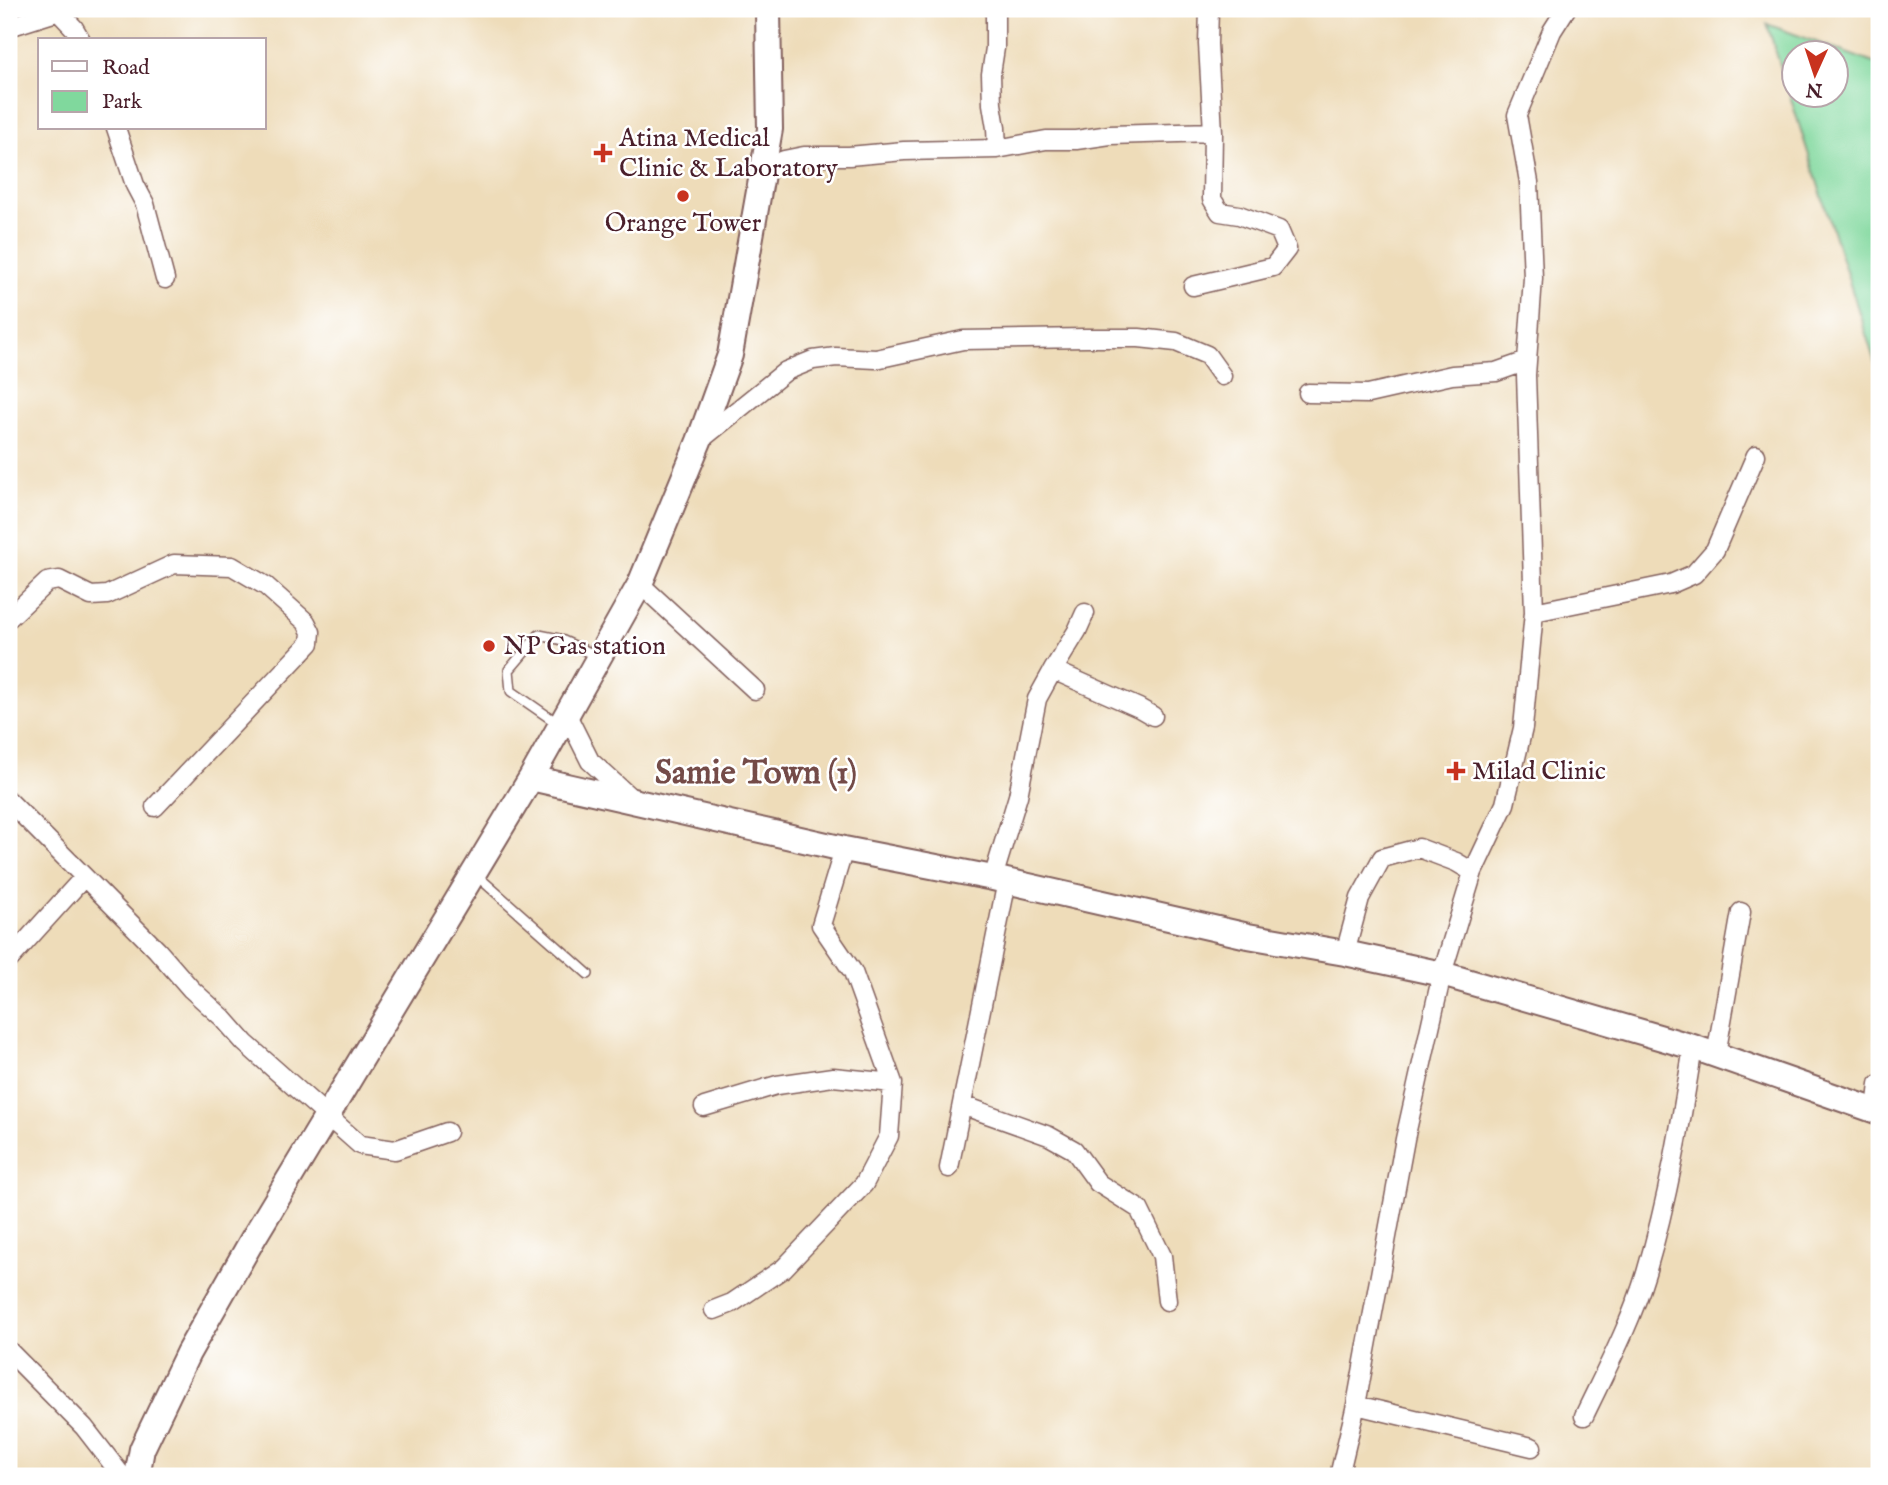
<svg xmlns="http://www.w3.org/2000/svg" width="1888" height="1485" viewBox="0 0 1888 1485" font-family="'IM FELL English',serif">
  <style>
    .green { fill: #80d89d; stroke: #657c64; stroke-width: 2; fill-rule: evenodd }
    .lines { fill: none; stroke-linecap: round; stroke-linejoin: round }
    .lane-casing { stroke: #83615d; stroke-width: 12 }
    .street-casing { stroke: #83615d; stroke-width: 21 }
    .secondary-casing { stroke: #83615d; stroke-width: 28 }
    .lane { stroke: #fff; stroke-width: 9 }
    .street { stroke: #fff; stroke-width: 18 }
    .secondary { stroke: #fff; stroke-width: 24 }
    .poi-dot { fill: #c8321e; stroke: #fff; stroke-width: 2.5 }
    .labels { text-anchor: middle; dominant-baseline: central; stroke-width: 5; stroke-linejoin: round; paint-order: stroke }
    .poi-label { font-size: 26px; fill: #4a1f2b; stroke: #fff; text-anchor: start }
    .district-label { font-size: 33px; font-weight: bold; fill: #744b48; stroke: #fff }
  </style>
  <rect width="100%" height="100%" fill="#fff"/>
  <filter id="ink" filterUnits="userSpaceOnUse"><feTurbulence type="fractalNoise" baseFrequency=".0143" numOctaves="2"/><feDisplacementMap in="SourceGraphic" scale="14" xChannelSelector="R" yChannelSelector="G"/><feConvolveMatrix kernelMatrix="1 2 1 2 8 2 1 2 1" color-interpolation-filters="sRGB"/></filter>
  <filter id="wash" filterUnits="userSpaceOnUse"><feTurbulence type="fractalNoise" baseFrequency=".00686" numOctaves="4" result="noise"/><feDisplacementMap in="SourceGraphic" scale="28" xChannelSelector="R" yChannelSelector="G"/><feGaussianBlur stdDeviation="1.57" result="paint"/><feColorMatrix in="noise" values="0 0 0 0 0 0 0 0 0 0 0 0 0 0 0 0 0 1.4 0 .05"/><feComposite in="paint" operator="in"/></filter>
  <g filter="url(#wash)">
    <rect width="100%" height="100%" fill="#eedcb9"/>
    <!-- green -->
    <path class="green" d="M1767 24 1879 65V375ZM1794 52H1836V94H1794Z
      M1879 484V704L1874 703Z"/>
  </g>
  <g filter="url(#ink)">
    <g class="lines">
      <!-- lane casing -->
      <g class="lane-casing">
        <path id="lane" d="M560 725 511 691 509 670 539 635 559 639 597 656
          M475 874 588 974"/>
      </g>
      <!-- street casing -->
      <g class="street-casing">
        <path id="street" d="M56 9 74 28 81 40
          M9 27 66 9
          M116 128 135 185 145 204 165 279
          M997 149 1046 140H1076L1110 135 1213 132
          M762 173 784 160 804 156H849L904 151 997 149 996 128 992 104 991 74 995 48V9
          M1193 286 1273 267 1287 249 1279 230 1239 215 1220 212 1212 199 1213 132 1208 44 1209 9
          M1308 393 1368 394 1452 375 1496 372 1527 361
          M699 441 786 371 813 360 836 357 876 359 963 340 1086 338H1139L1176 342 1207 355 1222 376
          M640 584 755 690
          M1534 612 1671 584 1694 574 1715 550 1756 455
          M9 618 47 582 59 580 91 596 107 595 174 564 232 566 266 586 306 622 311 632 310 643 155 807
          M1053 670 1077 631 1085 613
          M567 715 590 761 632 799
          M9 801 157 950 191 989 223 1018 245 1043 360 1145 395 1150 447 1132
          M993 878 1018 796 1037 699 1053 670 1139 708 1153 716
          M1345 953 1360 898 1382 858 1419 848 1456 862 1473 872
          M9 960 84 877
          M1716 1055 1741 912
          M962 1105 1049 1136 1074 1150 1098 1183 1139 1209 1162 1256 1167 1301
          M704 1107 777 1085 833 1077 893 1083
          M1876 1110 1879 1084
          M949 1168 1007 881
          M714 1310 732 1303 784 1268 864 1184 889 1136 893 1083 853 972 821 925 844 849
          M9 1351 84 1427 122 1476
          M1356 1405 1532 1447
          M1584 1416C1606 1370 1631 1323 1646 1273 1668 1199 1681 1123 1693 1047
          M1339 1476 1356 1405 1405 1139 1442 974 1473 872 1505 804 1523 728 1534 612 1526 375 1533 278 1529 182 1517 115 1552 31 1566 9"/>
      </g>
      <!-- secondary casing -->
      <g class="secondary-casing">
        <path id="secondary" d="M531 778 844 849 993 878 1248 936 1345 953 1442 974 1693 1047 1879 1112
          M137 1476 142 1449 188 1353 254 1237 531 778 640 584 699 441 730 355 770 129 768 9"/>
      </g>
      <!-- lane -->
      <use href="#lane" class="lane"/>
      <!-- street -->
      <use href="#street" class="street"/>
      <!-- secondary -->
      <use href="#secondary" class="secondary"/>
    </g>
  </g>
  <!-- markers -->
  <g class="poi-dot">
    <path d="M599.5 142.5h7v7h7v7h-7v7h-7v-7h-7v-7h7z"/>
    <circle cx="683" cy="196" r="7"/>
    <circle cx="489" cy="646" r="7"/>
    <path d="M1452.5 760.5h7v7h7v7h-7v7h-7v-7h-7v-7h7z"/>
  </g>
  <g class="labels">
    <!-- poi labels -->
    <g class="poi-label">
      <text x="619" y="138">Atina Medical<tspan x="619" dy="30">Clinic &amp; Laboratory</tspan></text>
      <text x="683" y="223" text-anchor="middle">Orange Tower</text>
      <text x="503" y="646">NP Gas station</text>
      <text x="1472" y="771">Milad Clinic</text>
    </g>
    <!-- district labels -->
    <g class="district-label">
      <text x="756" y="774">Samie Town (1)</text>
    </g>
  </g>
  <!-- margin -->
  <rect width="1888" height="1485" fill="none" stroke="#fff" stroke-width="35"/>
  <!-- legend -->
  <rect x="38" y="38" width="228" height="91" fill="#ffffff" stroke="#b7a5aa" stroke-width="2"/>
  <rect x="52" y="61" width="35" height="10" fill="#ffffff" stroke="#b7a5aa" stroke-width="2"/>
  <text x="102" y="74" font-size="21" fill="#4a1f2b">Road</text>
  <rect x="52" y="91" width="35" height="21" fill="#80d89d" stroke="#b7a5aa" stroke-width="2"/>
  <text x="102" y="108" font-size="21" fill="#4a1f2b">Park</text>
  <!-- north arrow -->
  <g transform="translate(1815 74) rotate(183)"><circle r="33" fill="#ffffff" stroke="#b7a5aa" stroke-width="2"/>
  <path d="M0-5L12 26L0 18L-12 26Z" fill="#c8321e"/>
  <text y="-10" font-size="19" font-weight="bold" text-anchor="middle" fill="#4a1f2b">N</text>
  </g>
</svg>
